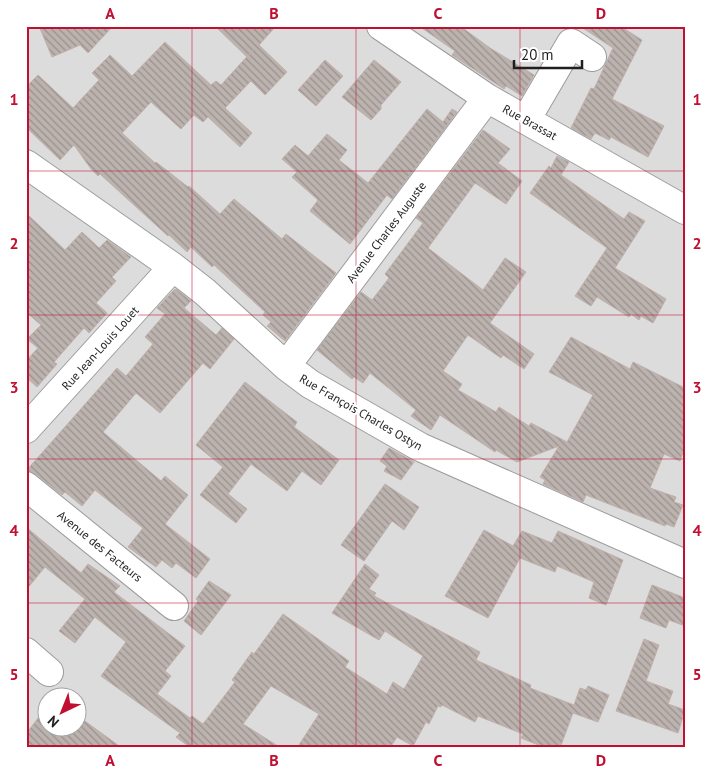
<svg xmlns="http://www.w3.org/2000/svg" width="711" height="774" viewBox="0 0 711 774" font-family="'PT Sans',sans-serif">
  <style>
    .residential { fill: #dddcdd; fill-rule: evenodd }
    .building { fill: url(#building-back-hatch); stroke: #c0afaa }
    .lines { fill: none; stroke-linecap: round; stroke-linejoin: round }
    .minor-casing { stroke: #9c9c9c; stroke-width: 30 }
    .minor { stroke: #fff; stroke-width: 28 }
    .grid { fill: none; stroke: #c00f31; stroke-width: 1; stroke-opacity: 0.55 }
    .labels { text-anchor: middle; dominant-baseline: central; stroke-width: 4.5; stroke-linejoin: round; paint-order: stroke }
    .street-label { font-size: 12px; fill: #1f1f1f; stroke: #fff }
    .neatline { fill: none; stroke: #c00f31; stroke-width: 2 }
    .grid-label { font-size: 16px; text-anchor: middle; font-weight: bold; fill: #c00f31 }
  </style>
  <defs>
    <pattern id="building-back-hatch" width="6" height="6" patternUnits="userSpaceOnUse" patternTransform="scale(1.25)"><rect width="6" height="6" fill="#bcb3af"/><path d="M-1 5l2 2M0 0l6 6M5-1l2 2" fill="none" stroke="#98918e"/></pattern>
  </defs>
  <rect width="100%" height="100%" fill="#efebe6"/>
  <!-- residential -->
  <path class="residential" d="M26 26H685V748H26ZM48 696H78V726H48Z"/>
  <!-- building -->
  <path class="building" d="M39 26H113L88 53 80 45 52 57Z
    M215 26H276L259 45 287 72 265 95 251 81 225 108 252 133 240 147 208 117 203 122 194 115 181 129 151 102 122 133 155 163 156 162 188 187 189 186 220 214 234 199 282 239 286 234 336 273 285 341 267 326 271 322 263 315 265 312 214 265 212 267 191 247 187 252 169 235 168 236 100 174 98 176 91 169 74 145 60 160 26 127V87L38 75 73 108 99 80 92 73 110 55 132 76 165 42 211 85 216 81 221 85 253 50 247 57Z
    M419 26H460L490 48 534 75 522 96 506 86 504 89 452 55 455 51Z
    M580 26H620L642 40 612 99 664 126 648 157 611 137 609 140 595 133 591 139 571 128 591 88 594 89 613 48Z
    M325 60 343 76 316 106 298 90Z
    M374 60 401 82 381 105V109L371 120 342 97Z
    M427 109 443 122 452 109 457 112 392 199 387 195 350 244 310 211 318 200 292 177 297 172 282 159 295 145 308 156 327 134 347 150 339 160 368 183Z
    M483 130 510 149 498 163 522 181 506 204 475 183 428 248 483 290 505 258 526 272 490 323 534 354 524 369 503 355 501 358 468 335 443 371 462 384 458 390 496 412 499 407 529 426 531 423 567 442 593 395 549 372 571 337 630 369 633 362 685 388V447L680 461 664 454 650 488 676 497 674 502 683 505 674 527 666 524 665 526 586 495 583 502 543 484 545 480 540 477 559 446 517 462 496 450 495 452 440 415 431 430 411 416 416 410 370 373 363 383 354 377 352 379 317 350 361 292 372 300 389 278 385 274 423 223 416 218Z
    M557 156 569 162 561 175 624 219 629 212 645 221 615 268 666 299 653 323 641 316 639 320 631 314 629 317 597 297 591 306 575 296 607 248 530 193 549 166 551 168Z
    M26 213 65 250 82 232 99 248 107 240 131 257 112 277 116 281 96 303 107 313 89 333 84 328 54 362 57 364 37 387 26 377V361L38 348 27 339 41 325 26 312Z
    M176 289 191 301 184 308 216 335 222 328 234 339 210 369 203 363 160 413 136 393 103 432 161 481 165 476 188 495 165 524 210 559 196 578 176 563 172 568 162 560 156 567 128 547 143 528 95 490 82 506 65 492 62 495 36 474 26 471 117 368 126 376 153 344 145 337 165 314 157 308 174 290Z
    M245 382 297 422 294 427 339 460 321 485 302 471 287 491 251 464 228 494 247 509 236 523 200 495 223 467 196 445Z
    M389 448 414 462 401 480 384 471 387 466 380 461Z
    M385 484 419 507 404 530 392 521 364 561 341 545Z
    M26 527 81 573 88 564 120 586 114 592 185 646 165 671 171 676 157 694 190 718 192 716 203 724 235 682 232 680 252 652 254 654 283 614 349 661 345 667 387 694 393 682 404 689 423 656 385 631 379 640 332 613 365 564 379 575 369 589 376 593 374 596 480 652 476 660 531 685 530 688 574 705 580 688 586 690 588 686 609 695 598 722 573 713 560 748H546L521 738 523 734 478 716 475 722 442 705 441 707 438 706 429 724 426 722 413 746 397 737 390 748H297L319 714 271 686 243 724 281 748H191L176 737 180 733 101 676 126 642 95 617 75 643 59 631 85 599 45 567 26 590Z
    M484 530 513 546 522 531 552 543 558 531 623 560 606 605 589 598 594 582 557 566 555 572 520 558 488 618 445 596Z
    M209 581 231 595 201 635 184 621 198 601 196 599Z
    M652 585 685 598V626L669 620 666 628 640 618Z
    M644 639 659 645 646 681 673 691 668 704 685 710 678 733 616 711Z
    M48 705V726H78V716L122 748H35L26 742V734Z"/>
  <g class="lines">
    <!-- minor casing -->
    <g class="minor-casing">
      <path id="minor" d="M381 26 487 98 685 210
        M526 120 571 43 592 57
        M26 164 173 267 205 292 286 366 310 384 420 447 685 564
        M286 366 487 98
        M26 429 173 267
        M26 486 174 606
        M26 652 49 672"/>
    </g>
    <!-- minor -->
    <use href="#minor" class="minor"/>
  </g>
  <!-- grid -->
  <path class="grid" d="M192 26V748M356 26V748M520 26V748M26 171H685M26 315H685M26 459H685M26 603H685"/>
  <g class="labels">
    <!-- street labels -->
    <g class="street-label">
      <text transform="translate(530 122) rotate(29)">Rue Brassat</text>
      <text transform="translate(386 232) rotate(-53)">Avenue Charles Auguste</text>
      <text transform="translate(100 348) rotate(-48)">Rue Jean-Louis Louet</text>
      <text transform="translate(361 412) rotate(30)">Rue François Charles Ostyn</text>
      <text transform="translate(100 546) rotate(39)">Avenue des Facteurs</text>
    </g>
  </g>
  <!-- border -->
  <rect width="711" height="774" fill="none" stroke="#ffffff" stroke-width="55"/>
  <!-- north arrow -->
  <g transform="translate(62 712) rotate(223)"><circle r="24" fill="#ffffff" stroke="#a5a5a5"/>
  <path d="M0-4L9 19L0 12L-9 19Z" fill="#c00f31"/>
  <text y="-8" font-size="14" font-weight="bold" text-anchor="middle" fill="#1f1f1f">N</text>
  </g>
  <!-- scale -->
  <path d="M514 60v8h68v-8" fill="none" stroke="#1f1f1f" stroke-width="2.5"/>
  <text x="521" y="60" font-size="15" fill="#1f1f1f" stroke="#ffffff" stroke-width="4" paint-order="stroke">20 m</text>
  <rect x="28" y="28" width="656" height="718" class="neatline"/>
  <g class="grid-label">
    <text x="110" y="19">A</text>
    <text x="274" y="19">B</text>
    <text x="438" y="19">C</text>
    <text x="601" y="19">D</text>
    <text x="14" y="105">1</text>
    <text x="697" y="105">1</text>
    <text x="14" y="249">2</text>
    <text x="697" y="249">2</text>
    <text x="14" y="393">3</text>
    <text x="697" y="393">3</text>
    <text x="14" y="536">4</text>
    <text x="697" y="536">4</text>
    <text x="14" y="680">5</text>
    <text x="697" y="680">5</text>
    <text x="110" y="766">A</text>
    <text x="274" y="766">B</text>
    <text x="438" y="766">C</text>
    <text x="601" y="766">D</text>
  </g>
</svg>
